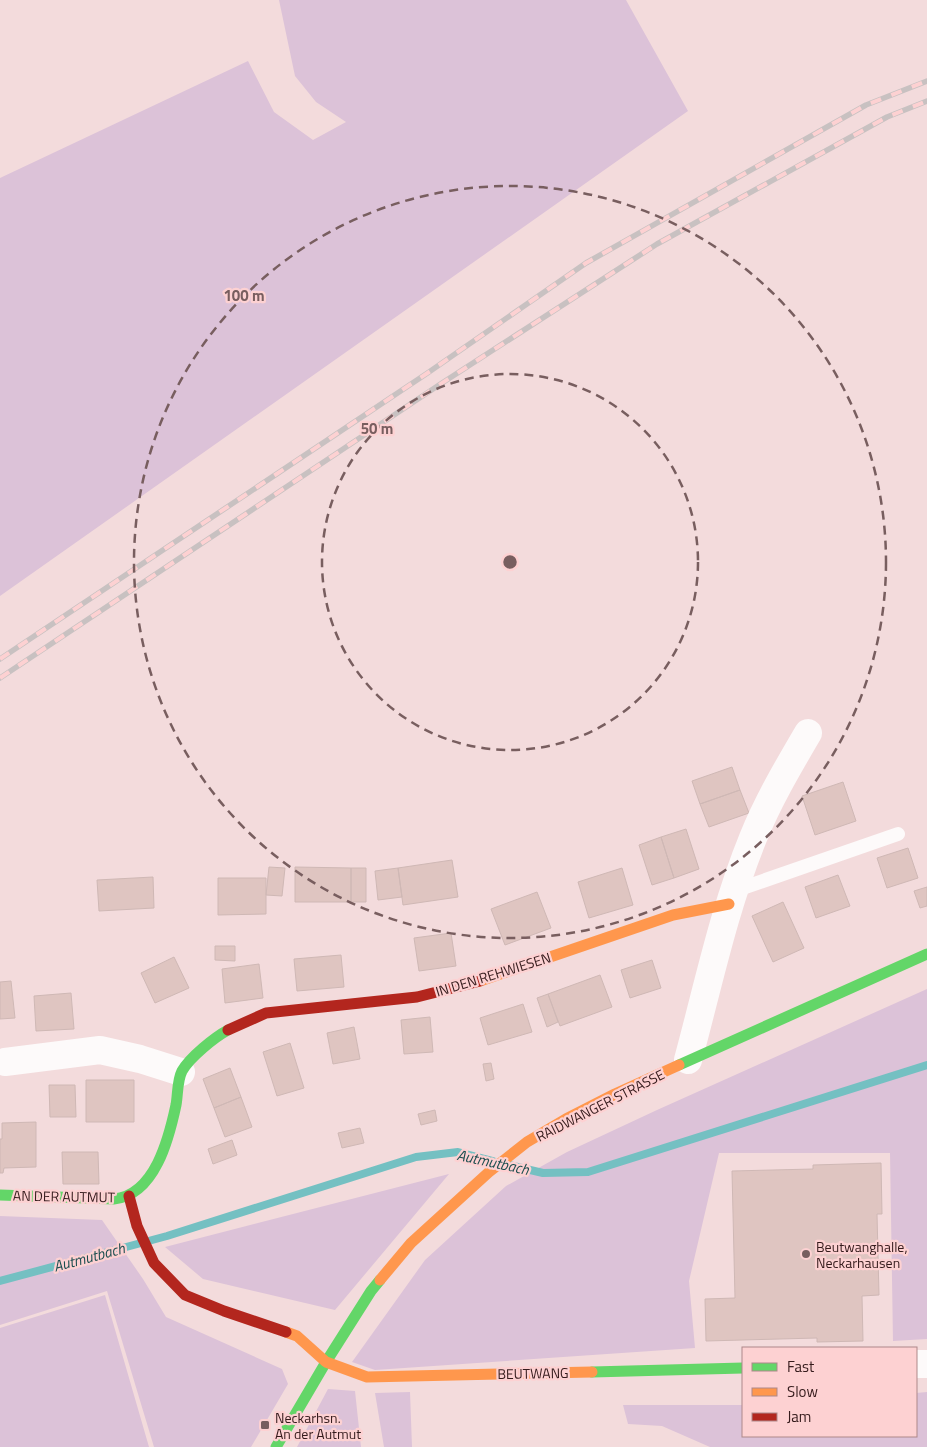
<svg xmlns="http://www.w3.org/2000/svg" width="927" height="1447" viewBox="0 0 927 1447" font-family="'Titillium Web',sans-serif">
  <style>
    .green { fill: #dcc2d8 }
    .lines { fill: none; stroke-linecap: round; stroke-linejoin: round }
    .stream { stroke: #74c0c2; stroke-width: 8 }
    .building { fill: #dfc5c1; stroke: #cfb8b5 }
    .lane { stroke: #fdfafa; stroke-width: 14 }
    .street { stroke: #fdfafa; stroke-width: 28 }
    .fast { stroke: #63d668; stroke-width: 11 }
    .slow { stroke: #ff974d; stroke-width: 11 }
    .jam { stroke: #b3261e; stroke-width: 11 }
    .rail-casing { stroke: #c8c1c1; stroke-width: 5.5 }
    .rail { stroke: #fdd1d2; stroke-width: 4; stroke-dasharray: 11; stroke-linecap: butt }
    .ring { fill: none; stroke: #785e5f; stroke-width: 2.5; stroke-dasharray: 9 6 }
    .poi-dot { fill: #785e5f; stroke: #fdd1d2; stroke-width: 2 }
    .labels { text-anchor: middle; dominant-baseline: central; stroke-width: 4.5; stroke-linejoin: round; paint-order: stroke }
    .street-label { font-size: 14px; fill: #351b1c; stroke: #fdd1d2 }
    .poi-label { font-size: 14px; fill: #351b1c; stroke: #fdd1d2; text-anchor: start }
    .water-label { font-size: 15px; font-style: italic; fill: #1a4d4e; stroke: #fdd1d2 }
    .centre { fill: #785e5f; stroke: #fdd1d2; stroke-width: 2.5 }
    .ring-label { font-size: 15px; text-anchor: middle; font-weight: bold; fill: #785e5f; stroke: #fdd1d2; stroke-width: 4.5; stroke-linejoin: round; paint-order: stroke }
  </style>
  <rect width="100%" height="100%" fill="#f3dbdc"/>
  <!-- green -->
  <path class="green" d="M279 0H626L688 111 0 596V178L248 61 274 112 313 140 346 122 316 102 295 76Z
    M927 989V1339L893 1341 890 1153H719L689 1281 695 1348 375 1370 352 1362 425 1260 506 1186 567 1152 657 1110Z
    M449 1174 335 1310 203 1279 165 1247Z
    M0 1216 102 1220 143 1279 166 1317 282 1369 288 1384 251 1447H154L107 1291 0 1325Z
    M105 1295 149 1447H0V1328Z
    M328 1389 355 1391 361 1447H297Z
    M410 1392 412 1447H384L375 1393Z
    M927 1392V1447H710L662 1426 628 1424 623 1405H743V1436H916V1393Z"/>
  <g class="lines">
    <!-- stream -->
    <path class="stream" d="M509 1165 543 1173 588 1172 927 1065
      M0 1281 167 1236 416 1157 458 1152 493 1161"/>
  </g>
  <!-- building -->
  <path class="building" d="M732 767 740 790 700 804 692 781Z
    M843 782 856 821 815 835 802 796Z
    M740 790 749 813 709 827 700 804Z
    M686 829 699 869 674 878 661 837Z
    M661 837 674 878 652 885 639 845Z
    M908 848 918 878 887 888 877 858Z
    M452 860 458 897 403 905 398 868Z
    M269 867 285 868 282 896 266 895Z
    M295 867 351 868V902H295Z
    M351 868H366V902H351Z
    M398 868 402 897 378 900 375 871Z
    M622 868 633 905 589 918 578 882Z
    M838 875 850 906 816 918 805 887Z
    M153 877 154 908 99 911 97 880Z
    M218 878H266V914L218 915Z
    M927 887V906L920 908 914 891Z
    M537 892 551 928 505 945 491 909Z
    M783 902 804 948 773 962 752 916Z
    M451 933 456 966 419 971 414 938Z
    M215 946H235V961L215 960Z
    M341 955 344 987 297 991 294 959Z
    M174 957 189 988 155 1003 141 973Z
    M652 960 661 988 630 998 621 970Z
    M259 964 263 998 225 1003 222 969Z
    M600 975 612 1007 560 1026 548 994Z
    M11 981 15 1018 0 1019V982Z
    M71 993 74 1029 36 1031 34 996Z
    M548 994 558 1022 547 1027 537 998Z
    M523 1004 532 1032 488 1045 480 1018Z
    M430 1017 433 1052 404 1054 401 1020Z
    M354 1027 360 1059 333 1064 327 1033Z
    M290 1043 304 1088 277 1096 263 1052Z
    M491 1063 494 1079 486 1081 483 1064Z
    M230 1068 241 1097 214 1108 203 1079Z
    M86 1080H134V1122H86Z
    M49 1085H75L76 1117H50Z
    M241 1097 252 1127 225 1137 214 1108Z
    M435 1110 437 1121 421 1125 418 1114Z
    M36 1122V1167L4 1168 3 1173H0V1139H2V1123Z
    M360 1128 364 1143 342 1148 338 1133Z
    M232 1140 237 1155 213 1164 208 1149Z
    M62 1152H98L99 1184H63Z
    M881 1163 882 1214H877L879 1295 862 1296 863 1341 817 1342V1338L706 1341 705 1299 735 1298 732 1171 813 1169V1165Z"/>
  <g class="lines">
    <!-- lane -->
    <path class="lane" d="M734 891 898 834"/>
    <!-- street -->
    <path class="street" d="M688 1060C708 986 724 909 753 838 768 801 788 767 808 733
      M5 1062 100 1050 140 1059 181 1072
      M916 1364H927"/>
    <!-- fast -->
    <path class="fast" d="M679 1065 927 954
      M0 1195 114 1199C155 1195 169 1138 176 1105 178 1094 177 1081 182 1071 190 1057 215 1037 228 1030
      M592 1372 743 1368
      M276 1447 326 1362 371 1291 380 1280"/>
    <!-- slow -->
    <path class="slow" d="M480 981 673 915 729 904
      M380 1280 411 1243 489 1172 527 1142 566 1119 615 1094 679 1065
      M286 1332 297 1336 326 1362 367 1377 592 1372"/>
    <!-- jam -->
    <path class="jam" d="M228 1030 266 1013 417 997 480 981
      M129 1196 137 1226 154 1263 185 1295 224 1311 286 1332"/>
    <!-- rail casing -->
    <g class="rail-casing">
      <path id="rail" d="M0 659 429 372 586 263 866 105 927 81
        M0 678 439 385 657 244 887 117 927 101"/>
    </g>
    <!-- rail -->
    <use href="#rail" class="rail"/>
  </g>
  <!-- distance rings -->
  <g class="ring">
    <circle cx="510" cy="562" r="188"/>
    <circle cx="510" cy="562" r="376"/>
  </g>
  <!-- markers -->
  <g class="poi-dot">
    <circle cx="806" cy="1254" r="5"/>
    <rect x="260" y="1420" width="10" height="10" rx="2.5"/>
  </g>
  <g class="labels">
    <!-- street labels -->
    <g class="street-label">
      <text transform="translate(493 974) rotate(-17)">IN DEN REHWIESEN</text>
      <text transform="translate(600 1105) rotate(-27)">RAIDWANGER STRASSE</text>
      <text transform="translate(64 1196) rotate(1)">AN DER AUTMUT</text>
      <text transform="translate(533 1373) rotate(-1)">BEUTWANG</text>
    </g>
    <!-- poi labels -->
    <g class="poi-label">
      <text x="816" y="1246">Beutwanghalle,<tspan x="816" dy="16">Neckarhausen</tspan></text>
      <text x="275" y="1417">Neckarhsn.<tspan x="275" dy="16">An der Autmut</tspan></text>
    </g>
    <!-- water labels -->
    <g class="water-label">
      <text transform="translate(493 1162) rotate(12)">Autmutbach</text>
      <text transform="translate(89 1257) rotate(-15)">Autmutbach</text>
    </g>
  </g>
  <circle cx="510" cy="562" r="8" class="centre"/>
  <g class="ring-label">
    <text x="244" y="301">100 m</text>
    <text x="377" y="434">50 m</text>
  </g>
  <!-- legend -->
  <rect x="742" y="1347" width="175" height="90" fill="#fdd1d2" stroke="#ad8889"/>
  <rect x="752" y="1363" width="25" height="8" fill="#63d668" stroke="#ad8889"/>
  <text x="787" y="1372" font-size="15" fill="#351b1c">Fast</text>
  <rect x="752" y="1388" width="25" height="8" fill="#ff974d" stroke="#ad8889"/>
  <text x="787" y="1397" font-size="15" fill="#351b1c">Slow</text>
  <rect x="752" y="1413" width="25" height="8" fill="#b3261e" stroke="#ad8889"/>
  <text x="787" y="1422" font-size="15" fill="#351b1c">Jam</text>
</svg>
